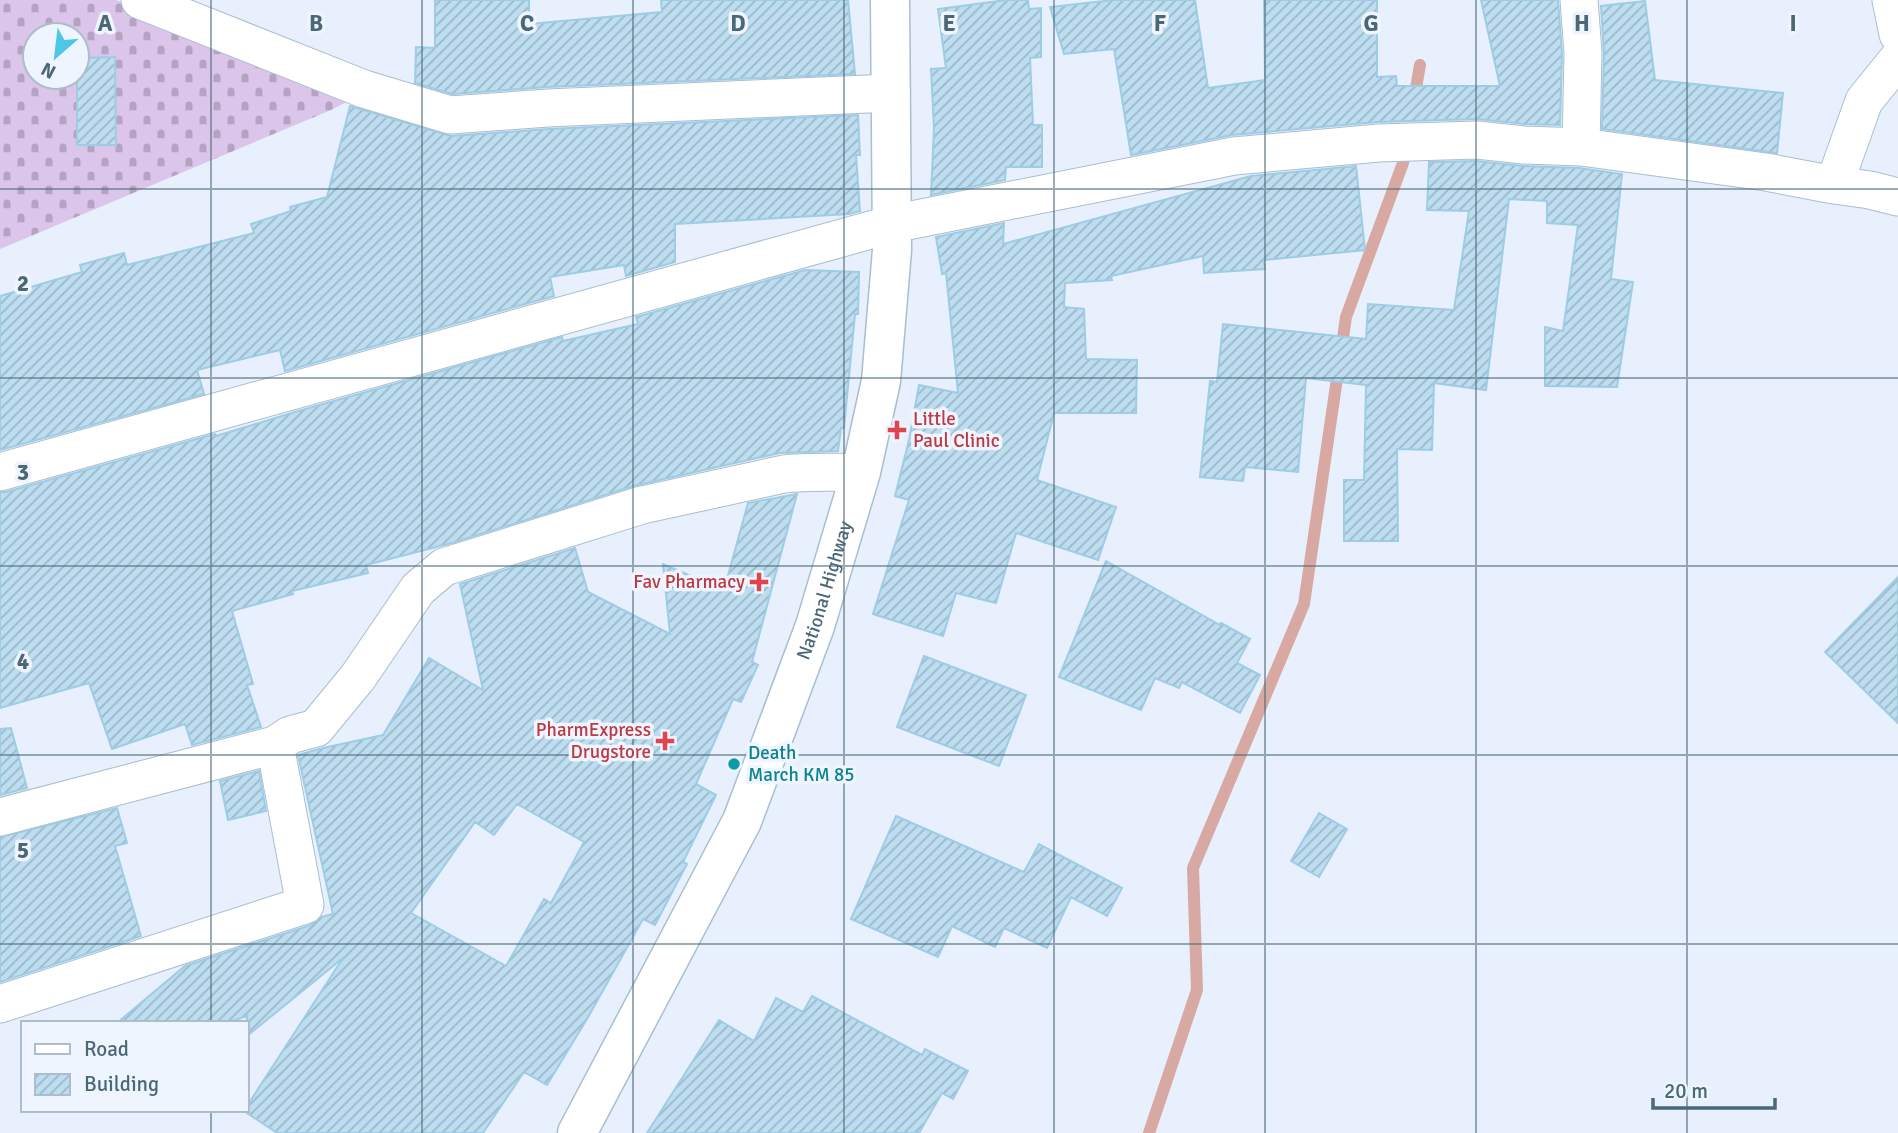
<svg xmlns="http://www.w3.org/2000/svg" width="1898" height="1133" viewBox="0 0 1898 1133" font-family="Signika,sans-serif">
  <style>
    .cemetery { fill: url(#cemetery-stones); fill-rule: evenodd }
    .lines { fill: none; stroke-linecap: round; stroke-linejoin: round }
    .stream { stroke: #d8a9a2; stroke-width: 12 }
    .building { fill: url(#building-hatch); stroke: #9fcce5; stroke-width: 2; fill-rule: evenodd }
    .street-casing { stroke: #aabecc; stroke-width: 39 }
    .secondary-casing { stroke: #a8bfcf; stroke-width: 41 }
    .street { stroke: #fff; stroke-width: 37 }
    .secondary { stroke: #fff; stroke-width: 38 }
    .grid { fill: none; stroke: #4b6877; stroke-width: 2; stroke-opacity: 0.55 }
    .health-dot { fill: #e0444e; stroke: #eef5ff; stroke-width: 2.5 }
    .culture-dot { fill: #0f9aa8; stroke: #eef5ff; stroke-width: 2.5 }
    .labels { text-anchor: middle; dominant-baseline: central; stroke-width: 7; stroke-linejoin: round; paint-order: stroke }
    .health-label { font-size: 19px; fill: #be3a42; stroke: #eef5ff; text-anchor: end }
    .street-label { font-size: 19px; fill: #4b6877; stroke: #eef5ff }
    .culture-label { font-size: 19px; fill: #0d838f; stroke: #eef5ff; text-anchor: start }
    .grid-label { font-size: 23px; text-anchor: middle; font-weight: bold; fill: #4b6877; stroke: #eef5ff; stroke-width: 7; stroke-linejoin: round; paint-order: stroke }
  </style>
  <defs>
    <pattern id="cemetery-stones" width="16" height="16" patternUnits="userSpaceOnUse" patternTransform="scale(1.75)"><rect width="16" height="16" fill="#dbc5ea"/><path d="M2 7V4a2 2 0 0 1 4 0v3zM10 15v-3a2 2 0 0 1 4 0v3z" fill="#b4a4c2"/></pattern>
    <pattern id="building-hatch" width="6" height="6" patternUnits="userSpaceOnUse" patternTransform="scale(1.75)"><rect width="6" height="6" fill="#bdddf0"/><path d="M-1 1l2-2M0 6l6-6M5 7l2-2" fill="none" stroke="#9cb7c7"/></pattern>
  </defs>
  <rect width="100%" height="100%" fill="#e7f0fc"/>
  <!-- cemetery -->
  <path class="cemetery" d="M0 0H116L360 95 331 110 0 249ZM35 35H77V77H35Z"/>
  <g class="lines">
    <!-- stream -->
    <path class="stream" d="M1414 100 1420 65
      M1149 1133 1197 990 1193 868 1304 604 1346 317 1403 163 1406 145"/>
  </g>
  <!-- building -->
  <path class="building" d="M435 0H529V24L662 12 661 0H848L855 74 547 87 452 94 415 83 416 47 435 48Z
    M1006 0H1028L1029 9 1041 8V57L1030 58 1033 125H1042V167H1006L1005 180 931 195 934 128 931 69 946 68 938 9Z
    M1113 0H1195L1208 88 1265 80 1264 0H1377V77L1396 76 1397 86H1500L1481 0H1558L1562 54 1560 125 1525 124 1477 119 1377 122 1232 135 1131 155 1114 49 1064 54 1050 7Z
    M1645 1 1655 80 1783 93 1777 153 1602 129 1604 53 1601 6Z
    M115 57 116 145H77V58Z
    M350 106 451 136 549 129 858 115 860 155H856L860 211 849 214 675 224V262L626 276 624 265 550 277 554 296 285 371 280 350 197 370 204 394 0 450V296L82 272 80 265 124 253 127 265 254 233 251 224 291 211 290 207 327 197Z
    M1476 161 1523 166 1579 168 1622 174 1611 279 1633 282 1617 387 1545 386V327L1563 331 1578 225 1547 223V201L1509 199 1486 390 1434 383 1432 450 1397 449 1398 541H1344V480H1364L1366 385 1306 378 1298 472 1245 467 1243 481 1200 477 1210 381 1217 382 1223 324 1366 339 1368 304 1454 310 1469 211 1427 210 1429 162Z
    M1356 166 1365 250 1264 260 1265 269 1204 273 1203 256 1111 276 1112 280 1065 283 1064 307 1084 309 1086 359 1137 360 1136 413H1054L1037 480 1116 507 1098 560 1016 533 996 603 956 593 943 636 873 614 909 500 895 496 909 440 919 385 958 393 946 273 942 274 936 237 1004 223 1003 244 1251 176Z
    M805 270 859 272 858 314H855L844 428H841L838 451 780 453 637 485 452 543 366 565 368 573 292 591 293 594 232 611 253 684 247 685 261 727 192 745 185 724 112 749 89 683 0 708V492H6L215 434 216 436 295 412 562 337 563 341 638 324 636 317Z
    M797 494 752 662 758 665 741 702 733 699 696 784 716 795 683 862 687 864 655 925 643 919 587 1019 547 1085 524 1072 483 1133H277L244 1111 247 1110V1106L343 958 247 1036V1016L226 1023H117L185 966 311 925 321 917 333 914 298 755 323 748 383 735 429 658 483 690 460 584 575 548 588 592 670 634 663 564 724 590 748 503ZM517 804 584 842 551 903 544 899 506 966 411 913 475 822 494 835Z
    M1106 561 1220 625 1221 623 1250 639 1237 663 1260 675 1240 713 1182 682 1179 688 1155 678 1141 710 1059 677Z
    M1898 577V723L1825 652Z
    M924 656 1026 695 999 766 897 727Z
    M11 728 27 788 0 795V729Z
    M259 771 266 811 228 820 220 781Z
    M117 808 127 843 115 846 141 936 0 982V837Z
    M1319 813 1347 829 1319 877 1291 861Z
    M896 816 1024 872 1039 844 1122 888 1107 916 1071 897 1047 948 1004 928 995 947 952 926 938 957 851 919Z
    M812 996 922 1055 925 1049 968 1071 953 1099 942 1093 919 1133H647L719 1020 754 1041 776 998 803 1012Z"/>
  <g class="lines">
    <!-- street casing -->
    <g class="street-casing">
      <path id="street" d="M140 0 364 89 450 115 548 108 891 93
        M1579 0 1583 53 1581 147
        M1891 0 1898 34
        M1834 185 1864 101 1898 59
        M0 472 892 224 1234 156 1379 143 1477 140 1524 145 1581 147 1766 172 1834 185 1870 190 1898 197
        M0 817 275 745 290 735 316 728 358 677 418 589 444 567 642 505 784 474C810 471 835 473 861 472
        M0 1004 305 905 275 745"/>
    </g>
    <!-- secondary casing -->
    <g class="secondary-casing">
      <g id="secondary">
        <path id="s1" d="M577 1133 742 821 815 626 861 472 881 381 892 250 890 0"/>
      </g>
    </g>
    <!-- street -->
    <use href="#street" class="street"/>
    <!-- secondary -->
    <use href="#secondary" class="secondary"/>
  </g>
  <!-- grid -->
  <path class="grid" d="M211 0V1023M422 0V1133M633 0V1133M844 0V1133M1054 0V1133M1265 0V1133M1476 0V1133M1687 0V1133M0 189H1898M0 378H1898M0 566H1898M0 755H1898M0 944H1898M211 1110V1133"/>
  <!-- markers -->
  <g class="health-dot">
    <path d="M893.5 419.5h7v7h7v7h-7v7h-7v-7h-7v-7h7z"/>
    <path d="M755.5 571.5h7v7h7v7h-7v7h-7v-7h-7v-7h7z"/>
    <path d="M661.5 730.5h7v7h7v7h-7v7h-7v-7h-7v-7h7z"/>
  </g>
  <circle class="culture-dot" cx="734" cy="764" r="7"/>
  <g class="labels">
    <!-- health labels -->
    <g class="health-label">
      <text x="913" y="419" text-anchor="start">Little<tspan x="913" dy="22">Paul Clinic</tspan></text>
      <text x="745" y="582">Fav Pharmacy</text>
      <text x="651" y="730">PharmExpress<tspan x="651" dy="22">Drugstore</tspan></text>
    </g>
    <!-- street labels -->
    <g class="street-label">
      <text stroke="none"><textPath href="#s1" startOffset="598">National Highway</textPath></text>
    </g>
    <!-- culture labels -->
    <g class="culture-label">
      <text x="748" y="753">Death<tspan x="748" dy="22">March KM 85</tspan></text>
    </g>
  </g>
  <g class="grid-label">
    <text x="105" y="31">A</text>
    <text x="316" y="31">B</text>
    <text x="527" y="31">C</text>
    <text x="738" y="31">D</text>
    <text x="949" y="31">E</text>
    <text x="1160" y="31">F</text>
    <text x="1371" y="31">G</text>
    <text x="1582" y="31">H</text>
    <text x="1793" y="31">I</text>
    <text x="23" y="291">2</text>
    <text x="23" y="480">3</text>
    <text x="23" y="669">4</text>
    <text x="23" y="858">5</text>
  </g>
  <!-- legend -->
  <rect x="21" y="1021" width="228" height="91" fill="#eef5ff" stroke="#adbdc9" stroke-width="2"/>
  <rect x="35" y="1044" width="35" height="10" fill="#ffffff" stroke="#adbdc9" stroke-width="2"/>
  <text x="84" y="1056" font-size="21" fill="#4b6877">Road</text>
  <rect x="35" y="1074" width="35" height="21" fill="url(#building-hatch)" stroke="#adbdc9" stroke-width="2"/>
  <text x="84" y="1091" font-size="21" fill="#4b6877">Building</text>
  <!-- north arrow -->
  <g transform="translate(56 56) rotate(208)"><circle r="33" fill="#eef5ff" stroke="#adbdc9" stroke-width="2"/>
  <path d="M0-5L12 26L0 18L-12 26Z" fill="#4dc7e6"/>
  <text y="-10" font-size="19" font-weight="bold" text-anchor="middle" fill="#4b6877">N</text>
  </g>
  <!-- scale -->
  <path d="M1653 1098v10h122v-10" fill="none" stroke="#4b6877" stroke-width="3.5"/>
  <text x="1664" y="1098" font-size="21" fill="#4b6877" stroke="#eef5ff" stroke-width="5" paint-order="stroke">20 m</text>
</svg>
